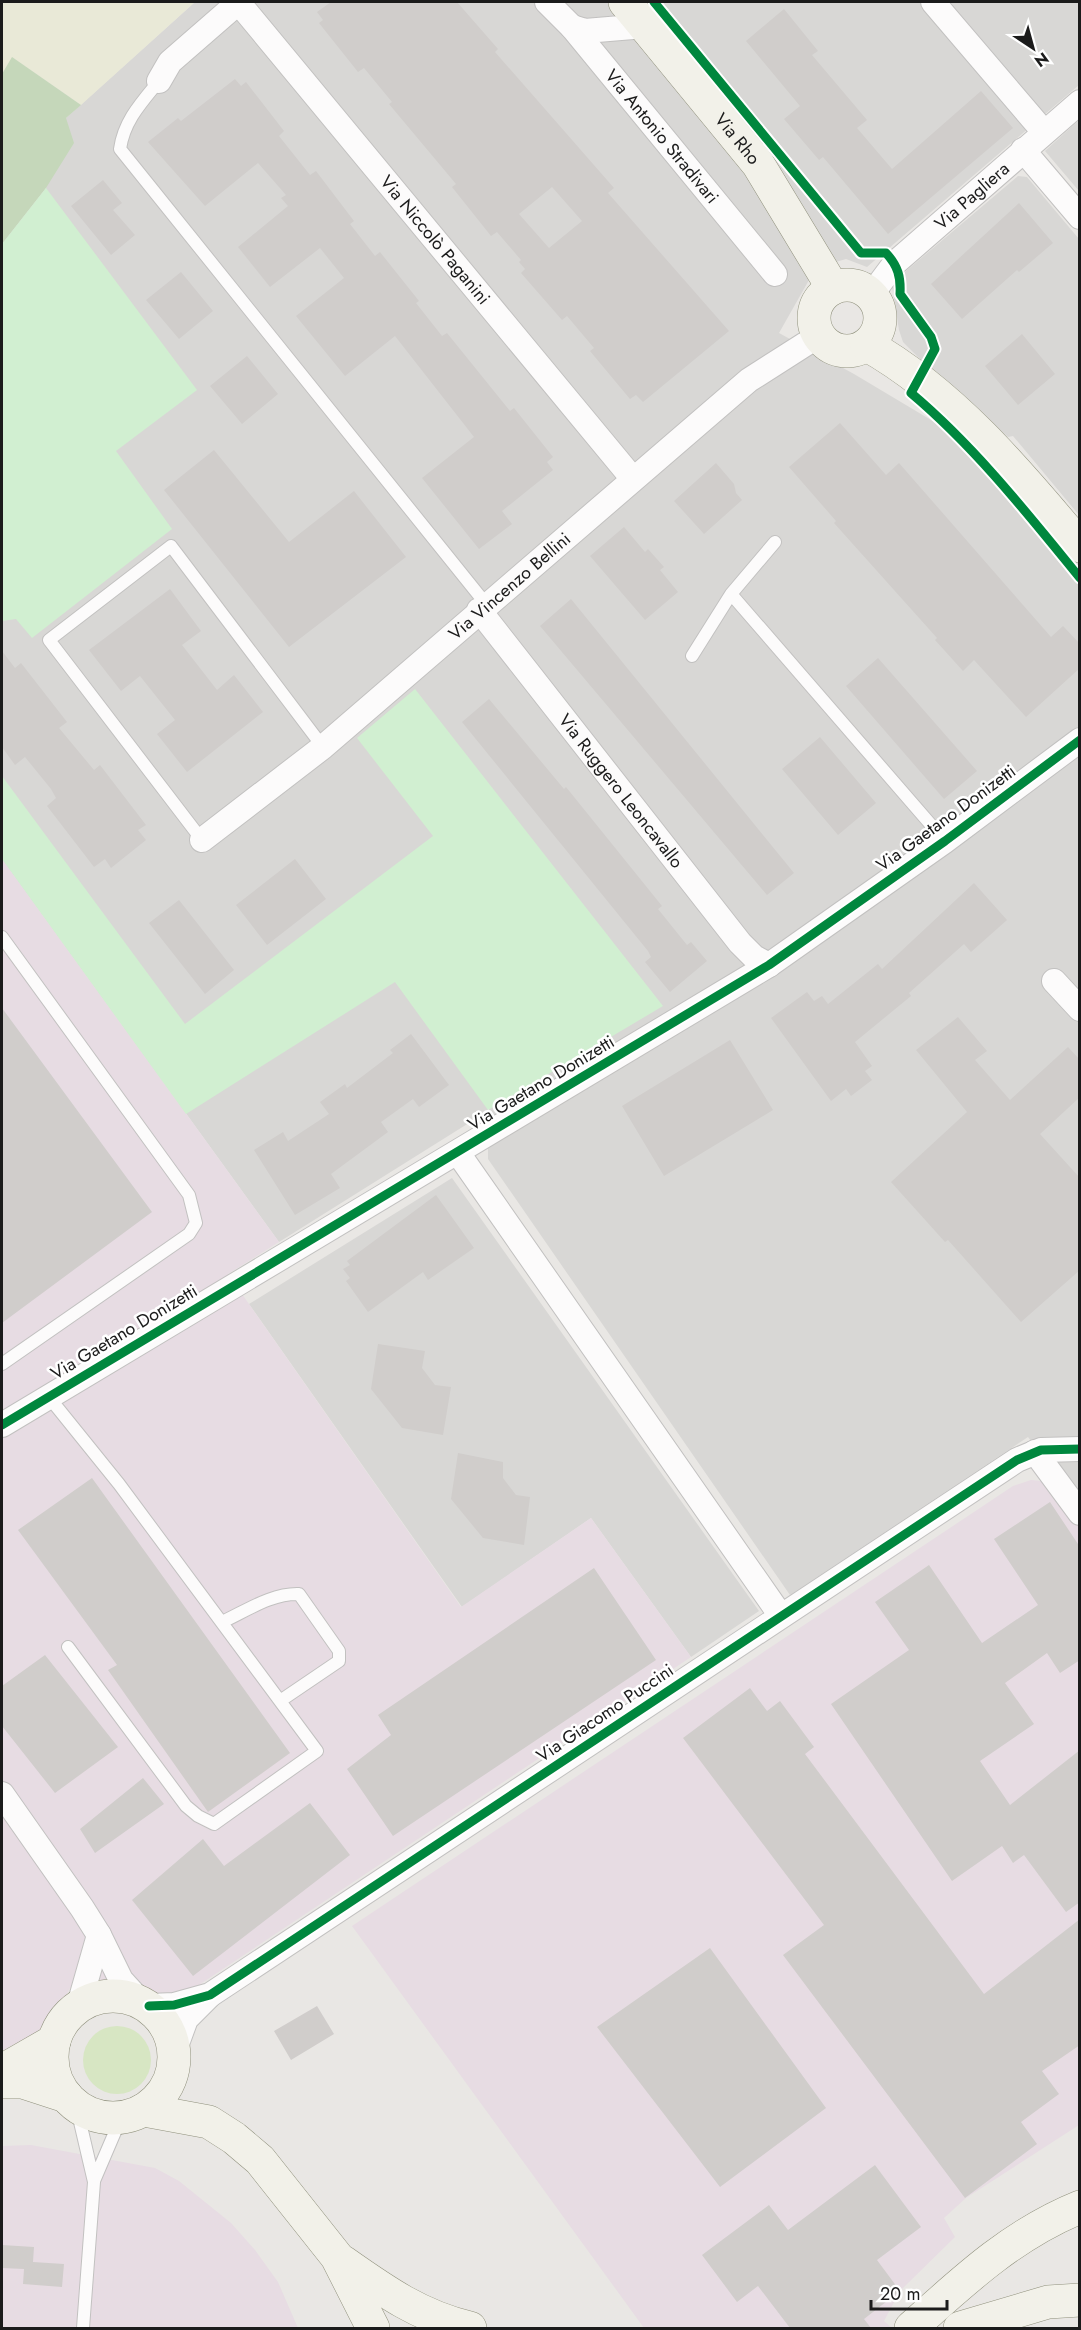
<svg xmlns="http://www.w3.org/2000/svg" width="1081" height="2330" viewBox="0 0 1081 2330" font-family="Jost,sans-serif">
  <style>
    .residential { fill: #d8d7d5 }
    .industrial { fill: #e7dce3 }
    .farmland { fill: #e9e9d7 }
    .grass { fill: #d7e6c3 }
    .forest { fill: #c5d7ba }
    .park { fill: #d1efd1 }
    .building { fill: #d0cdcb; fill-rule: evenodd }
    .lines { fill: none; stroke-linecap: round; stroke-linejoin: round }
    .lane-casing { stroke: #c2c1c0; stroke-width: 14 }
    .street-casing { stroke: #c2c1c0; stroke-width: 26 }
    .secondary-casing { stroke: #90917d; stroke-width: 34 }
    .lane { stroke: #fcfbfb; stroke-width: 12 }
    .street { stroke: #fcfbfb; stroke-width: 24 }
    .secondary { stroke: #f2f1e9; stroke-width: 33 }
    .cycleway-casing { stroke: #fff; stroke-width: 13 }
    .cycleway { stroke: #00873e; stroke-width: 9 }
    .labels { text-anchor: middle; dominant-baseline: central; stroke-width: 5; stroke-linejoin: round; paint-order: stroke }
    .street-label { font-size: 18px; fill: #1b1b1b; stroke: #fff }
  </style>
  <rect width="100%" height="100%" fill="#e9e7e4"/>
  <!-- residential -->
  <path class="residential" d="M195 2H1079V85L867 267 846 259 829 264 809 280 779 333 854 374 988 454 1079 564V1505L1028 1437 790 1595 488 1159V1111L279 1242 2 859V244L46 188 66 118Z
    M1079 120V191L1045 151Z
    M1018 176 1027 177 1079 239V515L1013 436 1008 437 918 357 903 342 899 330 892 286 906 271Z
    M452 1178 759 1611 691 1657 591 1518 462 1607 249 1304Z"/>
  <!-- industrial -->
  <path class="industrial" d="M2 859 279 1242 228 1274 461 1607 591 1518 691 1657 190 1991 168 1997 145 1990 126 1977 70 1988 55 2019 42 2029 2 2051Z
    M1031 1480 1049 1482 1079 1522V2125L966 2198 944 2218 955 2237 900 2291 884 2321 892 2328H644L352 1926 1013 1486Z
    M31 2145 155 2168 179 2181 231 2223 255 2250 278 2282 298 2328H2V2146Z"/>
  <!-- farmland -->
  <path class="farmland" d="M2 2H195L81 105 13 58 2 74Z"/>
  <!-- grass -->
  <path class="grass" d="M83 2060a34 34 0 1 1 68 0a34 34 0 1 1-68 0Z"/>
  <!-- forest -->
  <path class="forest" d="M12 57 81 105 66 118 74 143 46 188 2 244V74Z"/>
  <!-- park -->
  <path class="park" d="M46 188 197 390 116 451 172 529 32 638 16 619 2 621V244Z
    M415 689 663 1006 488 1110 395 982 186 1114 2 859V776L185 1024 433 836 357 738Z"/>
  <!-- building -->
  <path class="building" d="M331 2H457L498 49 495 52 614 188 608 193 729 331 643 402 636 395 630 399 590 351 594 348 567 316 562 320 521 273 525 269 519 262 521 260 497 232 491 236 452 187 456 184 389 104 392 102 364 68 358 72 319 23 323 20 317 12ZM552 187 582 221 549 248 519 214Z
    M784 9 818 51 812 55 867 120 857 128 892 169 981 91 1013 128 888 234 823 157 819 160 784 119 800 106 746 41Z
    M235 79 241 86 246 82 284 131 279 136 310 175 316 171 354 221 350 224 375 256 380 252 419 301 416 303 442 336 447 333 510 411 514 408 553 457 547 462 553 470 502 511 512 524 479 549 422 478 474 437 395 336 345 376 296 316 344 278 320 248 270 287 238 247 288 206 281 198 286 195 258 163 205 206 148 142 178 118 181 121Z
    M103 180 122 203 113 210 135 235 111 255 71 206Z
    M1019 203 1053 243 1019 272 1017 270 962 319 931 284Z
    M181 272 213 311 179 339 146 300Z
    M1022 334 1055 374 1018 405 985 366Z
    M247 356 278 394 242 424 210 386Z
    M840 423 886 475 899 463 1051 637 1063 626 1080 644V668L1026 717 974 660 963 671 935 640 937 638 834 523 836 521 789 467Z
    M214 450 289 542 354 491 406 557 289 647 164 490Z
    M716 463 734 484 736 493 742 500 704 534 674 501Z
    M624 527 645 552 648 549 664 567 660 570 678 592 645 620 590 556Z
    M170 589 201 631 182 645 217 690 234 675 263 712 187 772 157 734 175 720 140 676 121 691 89 650Z
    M571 599 794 873 767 895 540 626Z
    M2 651 15 668 21 663 67 722 59 728 94 770 100 765 146 825 138 830 146 840 111 868 105 859 94 867 47 806 56 798 51 789 25 757 15 765 2 747Z
    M878 658 977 771 944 799 846 686Z
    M489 699 564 789 566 787 662 906 658 909 687 945 691 942 707 961 670 992 645 962 651 957 648 951 462 722Z
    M820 737 876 803 838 835 782 769Z
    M295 859 326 899 267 945 236 905Z
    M974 883 1007 920 971 952 964 944 909 993 911 996 855 1042 872 1066 865 1071 872 1080 851 1096 846 1089 831 1101 771 1018 807 992 814 1001 822 996 828 1004 878 964 882 969Z
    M179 900 234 970 205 994 149 923Z
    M2 1008 152 1212 2 1323Z
    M958 1017 987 1051 975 1060 1010 1100 1068 1047 1080 1060V1097L1040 1134 1080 1178V1270L1021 1322 948 1240 945 1242 891 1182 967 1112 916 1050Z
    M411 1034 449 1085 419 1107 413 1099 381 1122 388 1132 331 1174 340 1188 295 1215 254 1150 283 1132 288 1141 329 1114 320 1102 345 1084 347 1088 393 1053 390 1050Z
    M730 1040 773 1110 664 1176 622 1106Z
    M436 1195 474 1248 428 1280 423 1272 368 1312 346 1281 350 1278 343 1269 350 1265 347 1261Z
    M378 1344 425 1351 422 1368 435 1385 451 1387 443 1435 402 1428 371 1389Z
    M458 1453 503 1462V1478L516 1495 530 1497 524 1545 483 1538 451 1499Z
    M92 1478 290 1753 208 1812 108 1670 117 1665 18 1530Z
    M1050 1502 1080 1547V1660L1060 1673 1047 1653 1005 1683 1034 1724 980 1761 1010 1805 1080 1750V1902L1066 1912 1024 1855 1013 1863 1002 1846 952 1881 831 1704 909 1650 875 1602 929 1565 982 1643 1038 1605 994 1539Z
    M594 1568 656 1660 393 1836 347 1769 391 1735 378 1715Z
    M45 1655 118 1747 55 1793 2 1726V1686Z
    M750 1688 767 1711 780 1701 814 1747 805 1754 984 1994 1080 1919V2045L1042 2071 1059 2094 1021 2122 1037 2144 965 2198 783 1955 824 1925 683 1738Z
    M143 1778 164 1804 95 1853 80 1829Z
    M310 1803 350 1855 193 1976 132 1900 203 1839 224 1866Z
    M710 1948 826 2108 720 2187 597 2027Z
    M317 2006 334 2034 291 2060 274 2031Z
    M875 2165 921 2227 877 2260 900 2291 864 2319 871 2328H790L758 2286 737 2302 702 2255 769 2205 788 2230Z
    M2 2245 34 2247 33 2262 64 2264 62 2287 23 2284 24 2269 2 2268Z"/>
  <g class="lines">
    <!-- lane casing -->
    <g class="lane-casing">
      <path id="lane" d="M159 81C141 103 124 121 120 149L486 604
        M731 594 945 841
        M692 656 731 594 775 542
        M202 840 49 640 171 546 323 747
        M2 937 189 1195 196 1223 189 1234 2 1364
        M48 1396 119 1484 317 1751 214 1824 198 1816 186 1806 68 1647
        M222 1622C246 1611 272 1593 299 1594L339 1651V1661L280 1701
        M76 2105 94 2182 83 2328
        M94 2181 121 2118"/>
    </g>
    <!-- street casing -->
    <g class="street-casing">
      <g id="street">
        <path id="s1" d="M238 2 633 479"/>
        <path id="s2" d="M547 2 572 27 775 274"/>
        <path d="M933 2 1044 132"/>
        <path d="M572 27 585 31 645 26"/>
        <path d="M159 81 170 62 239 2"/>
        <path d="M1023 150 1080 217"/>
        <path id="s3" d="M871 295 895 263 1080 102"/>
        <path id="s4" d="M479 610 740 943 754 957 769 965"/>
        <path id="s5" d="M202 840 323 747 749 380 818 336"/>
        <path d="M1054 981 1080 1009"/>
        <path d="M458 1153 781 1616"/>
        <path d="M2 1425 769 965 945 841 1080 740"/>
        <path d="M1035 1452 1080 1513"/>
        <path d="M2 1794 82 1908 99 1935 121 1980 142 2003"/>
        <path d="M79 2005 99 1935"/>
        <path d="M149 2006 174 2005 210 1995 1017 1460 1041 1450 1080 1449"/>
        <path d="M175 2049 186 2019 209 1996"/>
      </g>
    </g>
    <!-- secondary casing -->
    <g class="secondary-casing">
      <g id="secondary">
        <path id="s6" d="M625 2 758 164 833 288"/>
        <circle cx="847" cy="318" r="33"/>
        <path d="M867 345C951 392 1019 473 1080 546"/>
        <circle cx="113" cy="2057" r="61"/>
        <path d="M2 2071 54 2041"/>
        <path d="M2 2082H23L66 2096"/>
        <path d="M144 2110 209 2122 234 2138 260 2160 337 2257 373 2328"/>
        <path d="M343 2262C384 2291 421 2317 470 2328"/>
        <path d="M911 2328C963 2281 1013 2234 1080 2207"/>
        <path d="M960 2328 1048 2302 1080 2300"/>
      </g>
    </g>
    <!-- lane -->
    <use href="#lane" class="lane"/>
    <!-- street -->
    <use href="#street" class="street"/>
    <!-- secondary -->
    <use href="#secondary" class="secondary"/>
    <!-- cycleway casing -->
    <g class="cycleway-casing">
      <path id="cycleway" d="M654 2 861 253H886C898 266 901 277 900 294L931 337 935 349 911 393C975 447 1027 513 1080 578
        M2 1425 769 965 945 841 1080 740
        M149 2006 174 2005 210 1995 1017 1460 1041 1450 1080 1449"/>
    </g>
    <!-- cycleway -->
    <use href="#cycleway" class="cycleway"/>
  </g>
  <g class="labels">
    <!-- street labels -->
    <g class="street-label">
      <text stroke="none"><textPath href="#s2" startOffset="177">Via Antonio Stradivari</textPath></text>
      <text stroke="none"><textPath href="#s6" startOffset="177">Via Rho</textPath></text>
      <text stroke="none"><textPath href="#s3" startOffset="142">Via Pagliera</textPath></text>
      <text stroke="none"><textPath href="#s1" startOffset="309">Via Niccolò Paganini</textPath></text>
      <text stroke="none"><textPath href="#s5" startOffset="399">Via Vincenzo Bellini</textPath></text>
      <text stroke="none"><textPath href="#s4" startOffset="230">Via Ruggero Leoncavallo</textPath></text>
      <text transform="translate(946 818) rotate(-36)">Via Gaetano Donizetti</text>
      <text transform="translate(541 1083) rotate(-31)">Via Gaetano Donizetti</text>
      <text transform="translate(124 1332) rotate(-31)">Via Gaetano Donizetti</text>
      <text transform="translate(605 1713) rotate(-34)">Via Giacomo Puccini</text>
    </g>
  </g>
  <!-- border -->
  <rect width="1081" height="2330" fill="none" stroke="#1b1b1b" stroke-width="6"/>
  <!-- north arrow -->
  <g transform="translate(1033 48) rotate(144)" stroke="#ffffff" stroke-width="4.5" paint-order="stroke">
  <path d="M0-4.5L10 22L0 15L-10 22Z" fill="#1b1b1b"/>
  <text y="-9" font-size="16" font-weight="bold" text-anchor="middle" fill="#1b1b1b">N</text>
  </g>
  <!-- scale -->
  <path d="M871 2300v9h76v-9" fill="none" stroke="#1b1b1b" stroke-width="3"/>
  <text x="880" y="2300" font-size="18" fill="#1b1b1b" stroke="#ffffff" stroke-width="4.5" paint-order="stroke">20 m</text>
</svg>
